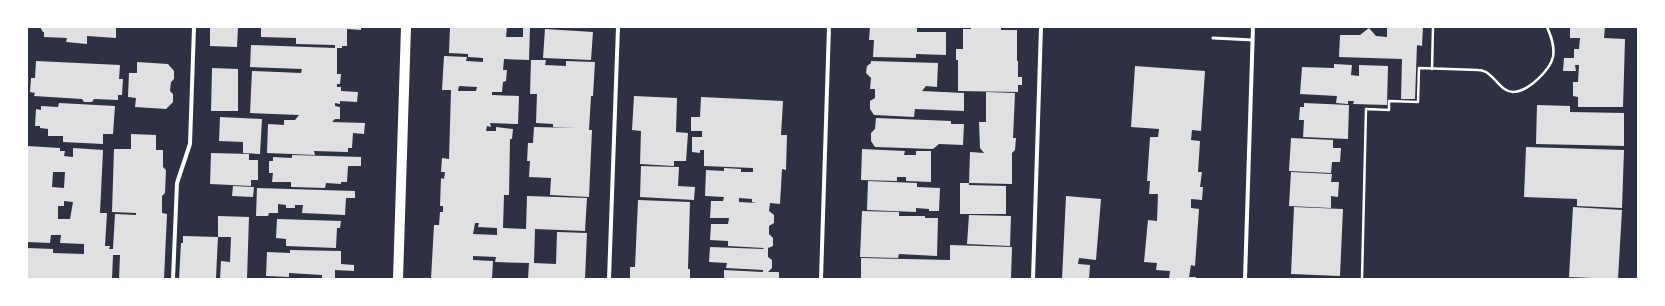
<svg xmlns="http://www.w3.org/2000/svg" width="1665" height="306" viewBox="0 0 1665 306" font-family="'PT Sans',sans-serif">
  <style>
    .building { fill: #e0e0e3; fill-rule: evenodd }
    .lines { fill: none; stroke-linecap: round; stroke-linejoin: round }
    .path { stroke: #fff; stroke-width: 2.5 }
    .service { stroke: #fff; stroke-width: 3 }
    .minor { stroke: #fff; stroke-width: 4 }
    .primary { stroke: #fff; stroke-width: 10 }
  </style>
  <rect width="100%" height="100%" fill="#2d3142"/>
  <!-- building -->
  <path class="building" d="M40 27H116V38L87 36V44L66 42 67 38 44 37V32H43Z
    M210 27H238L237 47 210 46Z
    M261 27H361V30L347 29V46H342V48H337V74H341L340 84H337V87H341V91L358 92 357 102 340 101V104L335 103V106L340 107V119H335L332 122 365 123 364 134 353 133 352 148H348V152L314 151 315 155 267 153 268 124 284 125V120H295L299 115 250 113 252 71 301 73 302 69 250 67 251 45 335 48V45L296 44V38L261 37Z
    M450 27H507L506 37H523V27H530L529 60 504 59 503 70H507L506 81 503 82 502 92H492V95L519 96 518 124 490 123 491 127 487 126 486 131H496V127L513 129 512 139H510L509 195H504L503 228 526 229 527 196 587 198 585 231 535 229 534 263 556 264 557 232 587 233 585 279H528L529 263 495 262 496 257 473 256V260L493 261 492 279H431L434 225H439L440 212H443V206H440L441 178 444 179 445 172H441L442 158 449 159 451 90H442L444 56 467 57 466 61 483 62V58L468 57V54L449 53ZM459 86 477 87 476 91H458ZM475 223H479L478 227 497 228V235L473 234Z
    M870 27H917V32H946V55L916 54V58L873 57 874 40H869Z
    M971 27H1001V30H1017V61H1018V77H1022V85H1018V92L958 91V60H956V49H963V29H971Z
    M1387 27H1423L1422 46 1417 45 1415 99H1401L1402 59 1339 57 1340 35H1360L1369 28 1376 36 1387 37Z
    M1570 27H1605L1604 38 1625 39 1624 74H1585H1624L1623 107H1578V97L1573 96V82H1578L1579 65H1575L1576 71H1563L1564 58H1574V49H1579L1580 38H1570Z
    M545 29 593 32 591 60 543 58Z
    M531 60H546L545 65 566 66V61L595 62 593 96H591L589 130H592L589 197 550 195 551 178 529 177 530 161H527L528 143H533L534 127 577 128 553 127V124L536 123 537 94H530Z
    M36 61 120 65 119 79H123L122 95H118V100L94 99 92 102H84L82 99 34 96 35 93 30 92 31 78H35Z
    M871 61 938 63 937 87 926 86 922 91 964 93V111L915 109 914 117 874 115 870 109V101L875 98V89H870L871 78 866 73 867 66 871 63Z
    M137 62 168 64 174 71V79L171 82 170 91 173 94V102L166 109 135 107 136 98 128 97 129 73H137Z
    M1334 64 1352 65 1351 75 1359 76V65L1388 66 1387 105 1353 104 1354 101H1348V104L1336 103 1337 96 1300 94 1302 67 1334 68Z
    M1135 66 1205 71 1201 131 1192 130 1191 140 1200 141 1198 172H1202L1200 187H1203L1202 200 1191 199V208L1199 209 1195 266 1191 265 1189 277H1196V279H1169L1170 271 1156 270 1157 263 1144 262 1148 220 1157 221 1158 194H1149L1150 181H1147L1150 137H1158L1159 129 1131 127Z
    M212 68 238 69V111H211Z
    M986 92 1015 93 1013 138H1016L1015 150 1012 153V184L969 183 970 152 984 153 980 148 979 122H986Z
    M634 96 677 98 676 132 688 133 686 161H674V166L640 164 641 131 632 130Z
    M701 97 783 101 781 135H787L786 170 782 169 780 204 770 203 769 211 774 215V223L769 226V234L773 238V246L768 248V257L772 260V268L768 272H779V279H724V270L763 272V270L726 268 727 263 709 262 710 247 763 249 764 248 728 246V241L710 240 711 224H728L729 218H710L711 201H723L724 197 705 196 706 170 724 171V168L741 169V172H753V168L704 166V150H700V153L692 152V137H702V131H691V117H700ZM739 198 752 199V202L757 203 739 202Z
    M59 103 115 106 113 134H103V144L63 142V136H48V129L40 128V126H35L36 109 41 110V106L58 107Z
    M1304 103 1349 105 1348 139 1303 137 1304 120H1299L1300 107H1304Z
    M1537 105 1570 106V112L1624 113V146L1536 144Z
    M220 117 262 119 260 154 243 153V142L219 141Z
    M876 118 951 121V124H964L963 145 939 144 933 149 875 147 871 141V133L875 129Z
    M131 134 156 135V150H163V167L166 170 165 193 162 196V213L167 214 164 279H119L120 255H113L112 279H27V248L53 249V253L84 254V244L60 243 61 235H51L50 243 27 242V146L60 148V151H65L64 156 73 157V148L103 150 100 213H107L105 246H110L109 249H113L115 214 136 215V213L112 212 114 149H131ZM53 172H65L64 188 52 187ZM64 201 73 202 70 219H58V206H64Z
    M1291 138 1333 140V148H1341L1340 162H1332L1331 173 1289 171Z
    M1526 147 1624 150 1622 208 1577 206V199L1524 197Z
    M862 149 905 151 904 155H916V151H931V182L906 181V177H897V181L861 180Z
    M211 153 249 154V160H258V180H251V186L210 184Z
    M292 155 361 157V166H348L347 182H341V184L326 183 325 188 291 187V182H272L273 173H269V161H273V157L292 158Z
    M641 166 679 167 678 186 695 187 694 200 640 197Z
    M1291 172 1332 174 1331 182H1339L1338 197 1331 196V208L1289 206Z
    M868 181 917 183V187L940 188 939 211H929V209L916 208V212L867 210Z
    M960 183H969V185L1006 186V214H960Z
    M233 186 254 187 253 197 232 196Z
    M257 188 355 191V198H346L345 215 302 213 303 205H295V208H286V205L278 204V213H269L268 216H256Z
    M1066 196 1101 199 1096 260 1079 258 1078 264 1090 265 1089 279H1062Z
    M638 200 690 202 688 269H690V279H630V267H635Z
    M1294 207 1343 209 1340 276 1291 274Z
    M1573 207 1622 210 1618 279 1569 277Z
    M862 211 899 212V216H925V218H938L937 256 899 254 898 258 860 257Z
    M969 215 1011 216 1010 246 967 244Z
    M218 216 249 217 247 279H220L221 261 230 262 231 237H218L216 278 179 279 181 243H183V236L218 237Z
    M277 219 341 221 340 228H337L336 248 286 246V239L276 238Z
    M950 245 1012 247 1011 279H861V258L950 260Z
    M290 250 341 251V264L354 265V271L335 270V278H322V275L289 273V277L266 276 267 252 290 253Z"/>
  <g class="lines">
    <!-- path -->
    <path class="path" d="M1432 69 1433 27
      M1362 279 1366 109 1389 110V101L1418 102 1419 68 1478 70C1480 70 1484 71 1486 72 1496 78 1502 92 1513 92 1528 92 1550 70 1553 57 1555 46 1551 36 1547 27"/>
    <!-- service -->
    <path class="service" d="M1213 38 1253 40"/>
    <!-- minor -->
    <path class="minor" d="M173 279 177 183 190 144 194 27
      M609 279 618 27
      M821 279 829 27
      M1033 279 1041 27
      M1245 279 1253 27"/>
    <!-- primary -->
    <path class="primary" d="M398 279 406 27"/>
  </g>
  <!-- border -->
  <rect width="1665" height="306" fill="none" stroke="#ffffff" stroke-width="56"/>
</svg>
